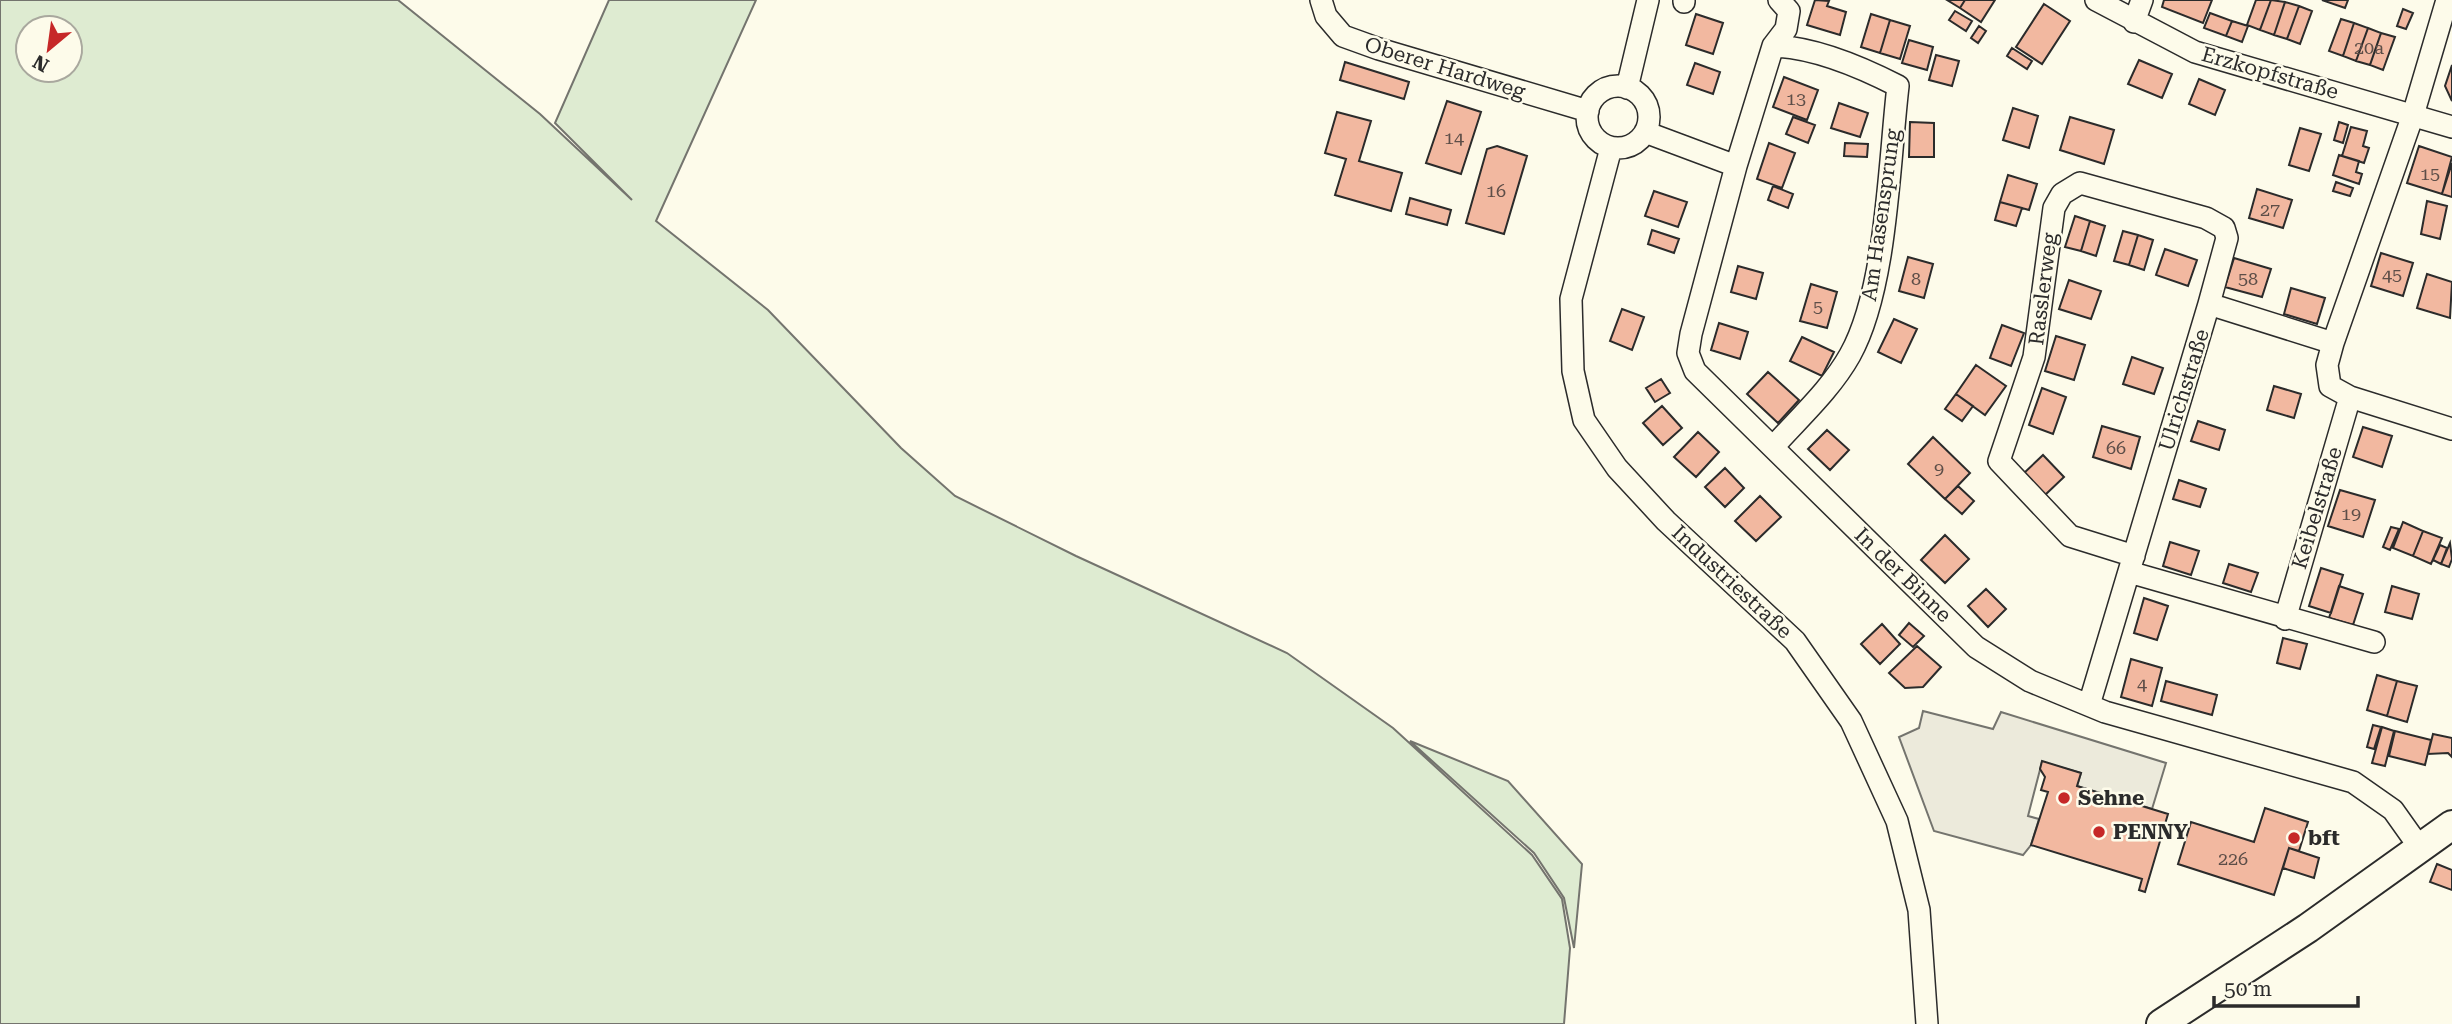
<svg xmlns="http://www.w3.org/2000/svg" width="2452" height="1024" viewBox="0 0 2452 1024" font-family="'Roboto Serif',serif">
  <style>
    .green { fill: #deebd1; stroke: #74746e; stroke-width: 2; fill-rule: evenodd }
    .parking { fill: #eceadb; stroke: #74746e; stroke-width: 2 }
    .building { fill: #f2b8a0; stroke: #2b2b2b; stroke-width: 2 }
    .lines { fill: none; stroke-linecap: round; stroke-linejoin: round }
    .minor-casing { stroke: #2b2b2b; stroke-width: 24 }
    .major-casing { stroke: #2b2b2b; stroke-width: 32 }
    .minor { stroke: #fdfbea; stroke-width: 21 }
    .major { stroke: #fdfbea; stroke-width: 28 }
    .poi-dot { fill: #c62828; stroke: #fdfbea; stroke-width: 2.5 }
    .labels { text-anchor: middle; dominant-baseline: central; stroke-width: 5; stroke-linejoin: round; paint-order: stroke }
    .number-label { font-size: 18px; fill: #5d4e48 }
    .street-label { font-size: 21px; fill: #2b2b2b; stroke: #fdfbea }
    .poi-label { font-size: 21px; font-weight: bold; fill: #2b2b2b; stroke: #fdfbea; text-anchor: start }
  </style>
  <rect width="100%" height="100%" fill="#fdfbea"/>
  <!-- green -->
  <path class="green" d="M0 0H398L540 114 632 200 555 123 609 0H756L656 221 768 310 901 448 955 496 1076 556 1287 653 1393 728 1532 855 1562 899 1570 948 1564 1024H0ZM28 28H70V70H28Z
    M1410 741 1508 781 1582 864 1574 948 1564 898 1534 853Z"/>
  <!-- parking -->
  <path class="parking" d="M1923 711 1993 729 2001 712 2166 763 2152 809 2077 786 2081 773 2042 762 2028 816 2039 819 2031 845 2023 855 1934 831 1899 737 1919 728Z"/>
  <!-- building -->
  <path class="building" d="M1815 0 1829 1 1827 6 1846 12 1840 35 1807 25Z
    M1947 0H1965L1960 8Z
    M1965 0H1995L1981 22 1960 8Z
    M2164 0H2212L2203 23 2162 7Z
    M2256 0H2271L2260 30 2247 25Z
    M2271 0 2285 2 2274 35 2260 30Z
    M2322 0H2348L2345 8Z
    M2285 2 2299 6 2287 39 2274 35Z
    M2044 4 2070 21 2042 64 2016 47Z
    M2299 6 2312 11 2300 44 2287 39Z
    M2403 9 2413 13 2406 29 2397 26Z
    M1955 11 1972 21 1966 31 1949 20Z
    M2210 13 2232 21 2226 36 2204 28Z
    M1696 14 1723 23 1713 54 1686 45Z
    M1871 14 1890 20 1880 53 1861 47Z
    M2341 19 2354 23 2343 56 2329 51Z
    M1890 20 1910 26 1900 59 1880 53Z
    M2232 21 2248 26 2242 42 2226 36Z
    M2354 23 2368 28 2356 61 2343 56Z
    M1979 26 1986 31 1978 43 1971 38Z
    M2368 28 2381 33 2370 65 2356 61Z
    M2381 33 2395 37 2383 70 2370 65Z
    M1909 40 1933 47 1927 70 1902 63Z
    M2012 48 2032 61 2027 69 2007 56Z
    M1936 55 1959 61 1952 86 1929 80Z
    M2139 60 2172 74 2162 98 2128 84Z
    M1345 62 1409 82 1404 99 1340 80Z
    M1695 63 1720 72 1713 94 1687 85Z
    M2452 65V101L2445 86Z
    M1784 77 1818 90 1807 120 1773 107Z
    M2199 79 2225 90 2215 115 2189 104Z
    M1447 101 1481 112 1461 174 1426 163Z
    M1839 103 1868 113 1860 137 1831 128Z
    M2013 108 2038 116 2029 148 2003 140Z
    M1337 112 1371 121 1359 161 1402 173 1391 211 1335 195 1346 159 1325 153Z
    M1793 117 1815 125 1808 143 1786 134Z
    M2070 117 2114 130 2104 164 2060 150Z
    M1910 122 1934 123V157H1909Z
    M2339 122 2348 125 2343 143 2334 140Z
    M2351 127 2367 131 2363 146 2369 148 2364 163 2342 156Z
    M2300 128 2321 134 2309 171 2289 165Z
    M1769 143 1795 153 1782 188 1757 179Z
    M1845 143 1868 144 1867 157 1844 156Z
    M1497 146 1527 156 1504 234 1466 223 1487 149Z
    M2419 146 2452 157 2442 194 2407 183Z
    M2339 155 2359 161 2356 172 2362 174 2359 184 2333 175Z
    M2452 163V197L2442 194Z
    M2008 175 2037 184 2029 210 2000 202Z
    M2336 182 2353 188 2350 196 2333 191Z
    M1773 186 1793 194 1788 208 1768 200Z
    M2257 189 2292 200 2283 228 2249 218Z
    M1654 191 1687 202 1678 227 1645 216Z
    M1410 198 1451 210 1447 225 1406 214Z
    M2427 201 2447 206 2440 239 2421 234Z
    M2000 202 2022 208 2016 226 1995 220Z
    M2075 216 2090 221 2081 251 2065 247Z
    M2090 221 2105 226 2096 256 2081 251Z
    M1652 230 1679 239 1674 253 1648 244Z
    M2123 231 2138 235 2129 265 2114 261Z
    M2138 235 2153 240 2144 270 2129 265Z
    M2165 249 2197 260 2188 286 2156 275Z
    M2381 253 2413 263 2403 296 2371 286Z
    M1908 257 1933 264 1924 298 1899 291Z
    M2234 258 2271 269 2262 297 2225 287Z
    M1738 266 1763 273 1756 299 1731 292Z
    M2427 274 2452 282 2450 318 2417 308Z
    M2069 280 2101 291 2091 319 2059 309Z
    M1811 284 1837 292 1827 328 1800 321Z
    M2291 288 2325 298 2317 324 2284 314Z
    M1622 309 1644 317 1632 350 1610 341Z
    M1894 319 1917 329 1901 363 1878 352Z
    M1719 323 1748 332 1740 359 1711 350Z
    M2002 325 2024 333 2011 366 1990 358Z
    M2056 336 2085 345 2074 380 2045 371Z
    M1802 337 1834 352 1822 376 1790 361Z
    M2132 357 2163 368 2154 394 2123 384Z
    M1976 365 2006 386 1985 415 1956 394Z
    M1768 372 1799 400 1778 423 1747 394Z
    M1661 379 1670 393 1655 402 1646 388Z
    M2274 386 2301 394 2294 418 2267 410Z
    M2042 388 2066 397 2053 434 2029 425Z
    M1956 394 1973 406 1962 421 1945 409Z
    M1662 406 1682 428 1663 445 1643 423Z
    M2198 421 2225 430 2219 450 2191 441Z
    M2102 426 2140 437 2131 469 2093 457Z
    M2363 427 2392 436 2382 467 2353 457Z
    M1827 430 1849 450 1830 470 1808 449Z
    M1698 432 1719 452 1696 477 1674 457Z
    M1933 437 1970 473 1945 499 1908 464Z
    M2043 455 2064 477 2045 495 2024 473Z
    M1725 468 1744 488 1725 507 1705 487Z
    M2179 480 2206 489 2200 507 2173 499Z
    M1958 486 1974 501 1962 514 1945 499Z
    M2340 490 2375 500 2363 537 2328 526Z
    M1760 496 1781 517 1756 541 1735 521Z
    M2403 522 2423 531 2413 556 2393 548Z
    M2391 527 2399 529 2390 550 2383 547Z
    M2423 531 2442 538 2431 564 2413 556Z
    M1945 535 1969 559 1945 583 1921 560Z
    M2170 542 2199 551 2191 575 2163 566Z
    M2450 543 2452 559 2449 567 2441 564Z
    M2440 545 2447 548 2441 564 2433 560Z
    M2229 564 2258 573 2251 592 2223 583Z
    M2321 568 2343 575 2331 613 2309 606Z
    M2339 586 2363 594 2353 625 2329 618Z
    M2392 586 2419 594 2412 619 2385 612Z
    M1986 589 2006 609 1988 627 1968 606Z
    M2144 598 2168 606 2157 640 2134 633Z
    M1909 623 1924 636 1913 647 1899 635Z
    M1882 624 1900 644 1880 664 1861 644Z
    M2283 638 2307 644 2300 669 2277 663Z
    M1917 646 1941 667 1923 687 1905 688 1889 673Z
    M2131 659 2162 668 2152 706 2121 697Z
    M2377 675 2397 681 2387 716 2367 710Z
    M2166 681 2217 695 2212 715 2161 701Z
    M2397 681 2417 686 2407 722 2387 716Z
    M2373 725 2381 727 2374 749 2367 747Z
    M2382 727 2394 731 2385 766 2372 763Z
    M2395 731 2431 740 2425 765 2389 756Z
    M2433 734 2452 738V757L2448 753 2428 754Z
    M2042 761 2081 773 2077 786 2168 814 2145 892 2139 890 2142 879 2031 845 2048 792 2041 790 2045 777 2040 769Z
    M2265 808 2308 822 2299 851 2289 848 2274 895 2178 864 2191 822 2254 842Z
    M2289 848 2319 858 2314 878 2283 868Z
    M2437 864 2452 870V890L2430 882Z"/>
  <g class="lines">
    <!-- minor casing -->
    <g class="minor-casing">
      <path id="minor" d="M1321 0 1326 16 1343 36 1379 49 1588 111
        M2096 0 2195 52 2452 127
        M1684 2V0
        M2134 22 2142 0
        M1773 46C1814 47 1861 67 1898 86 1889 162 1887 289 1850 355 1831 389 1800 417 1774 446
        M1587 117a31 31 0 1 1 62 0a31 31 0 1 1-62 0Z
        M1627 88 1648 0
        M1645 132 1736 166 1691 334 1688 353 1695 371 1976 647 2030 681 2105 712 2353 782 2393 810 2420 848
        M1611 148 1571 299 1573 371 1584 420 1617 468 1666 521 1795 641 1851 721 1897 821 1919 910 1927 1024
        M1736 166 1773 46 1786 29 1789 11 1779 0
        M2333 343 2327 365 2330 386 2350 397
        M2134 556 2070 536 1999 461 2034 357 2054 208 2062 194 2080 183 2206 218 2224 228 2227 238 2209 304
        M2129 572 2374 642
        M2285 619 2350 397 2452 429
        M2089 705 2209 304 2333 343 2413 115 2447 0"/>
    </g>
    <!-- major casing -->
    <g class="major-casing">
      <path id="major" d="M2161 1024 2308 928 2452 825"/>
    </g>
    <!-- minor -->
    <use href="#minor" class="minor"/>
    <!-- major -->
    <use href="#major" class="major"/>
  </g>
  <!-- markers -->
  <g class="poi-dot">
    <circle cx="2064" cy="798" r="7"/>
    <circle cx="2099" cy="832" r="7"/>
    <circle cx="2294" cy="838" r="7"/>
  </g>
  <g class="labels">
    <!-- number labels -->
    <g class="number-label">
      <text x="2369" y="47">20a</text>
      <text x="1796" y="98">13</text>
      <text x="1454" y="137">14</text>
      <text x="2430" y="173">15</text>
      <text x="1496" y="190">16</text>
      <text x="2270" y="209">27</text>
      <text x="2392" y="274">45</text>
      <text x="1916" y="278">8</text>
      <text x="2248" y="278">58</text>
      <text x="1818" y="306">5</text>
      <text x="2116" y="447">66</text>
      <text x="1939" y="468">9</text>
      <text x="2351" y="513">19</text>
      <text x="2142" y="683">4</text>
      <text x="2233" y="858">226</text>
    </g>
    <!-- street labels -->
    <g class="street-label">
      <text transform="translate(1445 68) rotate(17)">Oberer Hardweg</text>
      <text transform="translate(2270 73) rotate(16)">Erzkopfstraße</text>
      <text transform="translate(1881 215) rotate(-82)">Am Hasensprung</text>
      <text transform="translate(2043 289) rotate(-83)">Rasslerweg</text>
      <text transform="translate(2184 390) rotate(-73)">Ulrichstraße</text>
      <text transform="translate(2317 508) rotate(-73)">Keibelstraße</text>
      <text transform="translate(1903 575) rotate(44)">In der Binne</text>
      <text transform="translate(1732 582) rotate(43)">Industriestraße</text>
    </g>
    <!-- poi labels -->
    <g class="poi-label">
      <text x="2078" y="798">Sehne</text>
      <text x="2113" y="832">PENNY</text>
      <text x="2308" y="838">bft</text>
    </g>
  </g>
  <!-- north arrow -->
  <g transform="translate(49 49) rotate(209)"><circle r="33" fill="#fdfbea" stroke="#a9a89e" stroke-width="2"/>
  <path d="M0-5L12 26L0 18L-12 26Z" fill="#c62828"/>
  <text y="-10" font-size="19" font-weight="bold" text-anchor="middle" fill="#2b2b2b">N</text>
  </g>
  <!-- scale -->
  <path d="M2214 996v10h144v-10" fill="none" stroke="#2b2b2b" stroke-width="3.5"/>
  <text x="2224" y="996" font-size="21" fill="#2b2b2b" stroke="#fdfbea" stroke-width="5" paint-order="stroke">50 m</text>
</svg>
